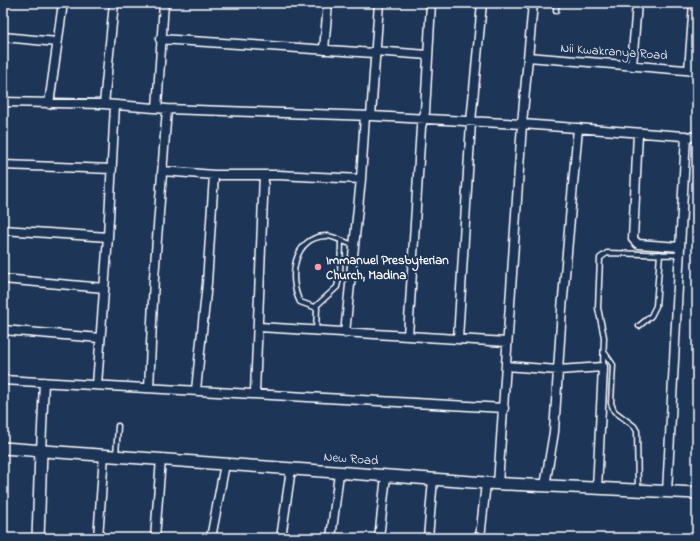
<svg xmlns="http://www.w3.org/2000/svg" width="700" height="541" viewBox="0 0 700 541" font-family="'Indie Flower',sans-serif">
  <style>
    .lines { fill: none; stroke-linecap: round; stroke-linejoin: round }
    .lane-casing { stroke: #fff; stroke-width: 7 }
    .street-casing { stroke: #fff; stroke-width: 11 }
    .secondary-casing { stroke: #fff; stroke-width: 14 }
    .lane { stroke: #1d3557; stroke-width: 4 }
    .street { stroke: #1d3557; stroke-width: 8 }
    .secondary { stroke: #1d3557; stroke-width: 11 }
    .poi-dot { fill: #ff9aa2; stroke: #1d3557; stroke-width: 1.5 }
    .labels { text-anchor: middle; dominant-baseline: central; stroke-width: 4; stroke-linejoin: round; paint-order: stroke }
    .street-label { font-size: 13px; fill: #fff; stroke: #1d3557 }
    .poi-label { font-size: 13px; font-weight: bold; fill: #fff; stroke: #1d3557; text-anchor: start }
  </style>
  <rect width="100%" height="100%" fill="#1d3557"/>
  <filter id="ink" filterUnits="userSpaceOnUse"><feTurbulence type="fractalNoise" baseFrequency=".025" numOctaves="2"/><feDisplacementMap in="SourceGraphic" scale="8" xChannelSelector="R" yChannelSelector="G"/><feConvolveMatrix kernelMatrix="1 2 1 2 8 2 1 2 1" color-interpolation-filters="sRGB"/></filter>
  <g filter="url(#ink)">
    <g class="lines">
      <!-- lane casing -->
      <g class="lane-casing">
        <path id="lane" d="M556 11V3
          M315 307 337 287 340 274 341 242
          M639 326 651 316 656 306 660 254
          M316 330 317 308 300 302C288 278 293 238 325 236 334 235 344 243 354 245
          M604 352 613 365 611 403 614 411 634 426 637 431 638 489
          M603 367 604 337 598 308 600 258 607 253 679 255
          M116 455 118 426"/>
      </g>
      <!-- street casing -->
      <g class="street-casing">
        <path id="street" d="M3 37 57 42
          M160 39 374 53
          M324 50 328 3
          M374 51 428 55
          M528 57 697 71
          M632 66 637 3
          M689 70 694 3
          M3 102 104 104 167 109 371 116 522 124 697 137
          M49 104 63 3
          M104 104 114 3
          M157 108 164 3
          M371 116 379 3
          M638 133 633 239 638 244 680 247
          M3 165 112 169
          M163 171 214 175H278L361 179
          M3 230 108 237
          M3 279 104 288
          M259 327 507 342
          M3 330 100 338
          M345 333 361 179 365 116
          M408 336 421 127 425 112 431 3
          M458 339 471 122 482 3
          M506 366 558 370 603 367 597 489
          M3 380 504 408
          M97 385 108 237 115 105
          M149 388 154 278 167 109
          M196 390 207 283 214 175
          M255 392 264 175
          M41 451 44 382
          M498 484 522 124 533 3
          M545 486 554 432 562 309 578 128
          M667 492 686 136
          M98 538 104 455
          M155 538 161 459
          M211 538 225 464
          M281 538 291 469
          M331 538 339 473
          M379 538 386 476
          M428 538 433 479
          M480 538 486 483"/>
      </g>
      <!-- secondary casing -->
      <g class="secondary-casing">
        <path id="secondary" d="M3 448 486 483 697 493
          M38 538 41 451"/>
      </g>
      <!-- lane -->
      <use href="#lane" class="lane"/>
      <!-- street -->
      <use href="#street" class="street"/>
      <!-- secondary -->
      <use href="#secondary" class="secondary"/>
    </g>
  </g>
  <!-- markers -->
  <circle class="poi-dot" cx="318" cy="267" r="4"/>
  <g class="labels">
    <!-- street labels -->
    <g class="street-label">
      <text transform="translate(614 52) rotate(4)">Nii Kwakranya Road</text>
      <text transform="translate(351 459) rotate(4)">New Road</text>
    </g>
    <!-- poi labels -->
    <g class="poi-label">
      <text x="326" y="260">Immanuel Presbyterian<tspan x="326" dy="15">Church, Madina</tspan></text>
    </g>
  </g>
  <!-- margin -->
  <rect width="700" height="541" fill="none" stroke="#1d3557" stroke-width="16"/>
  <rect x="8" y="8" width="684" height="525" fill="none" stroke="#fff" stroke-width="1.5" filter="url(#ink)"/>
</svg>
